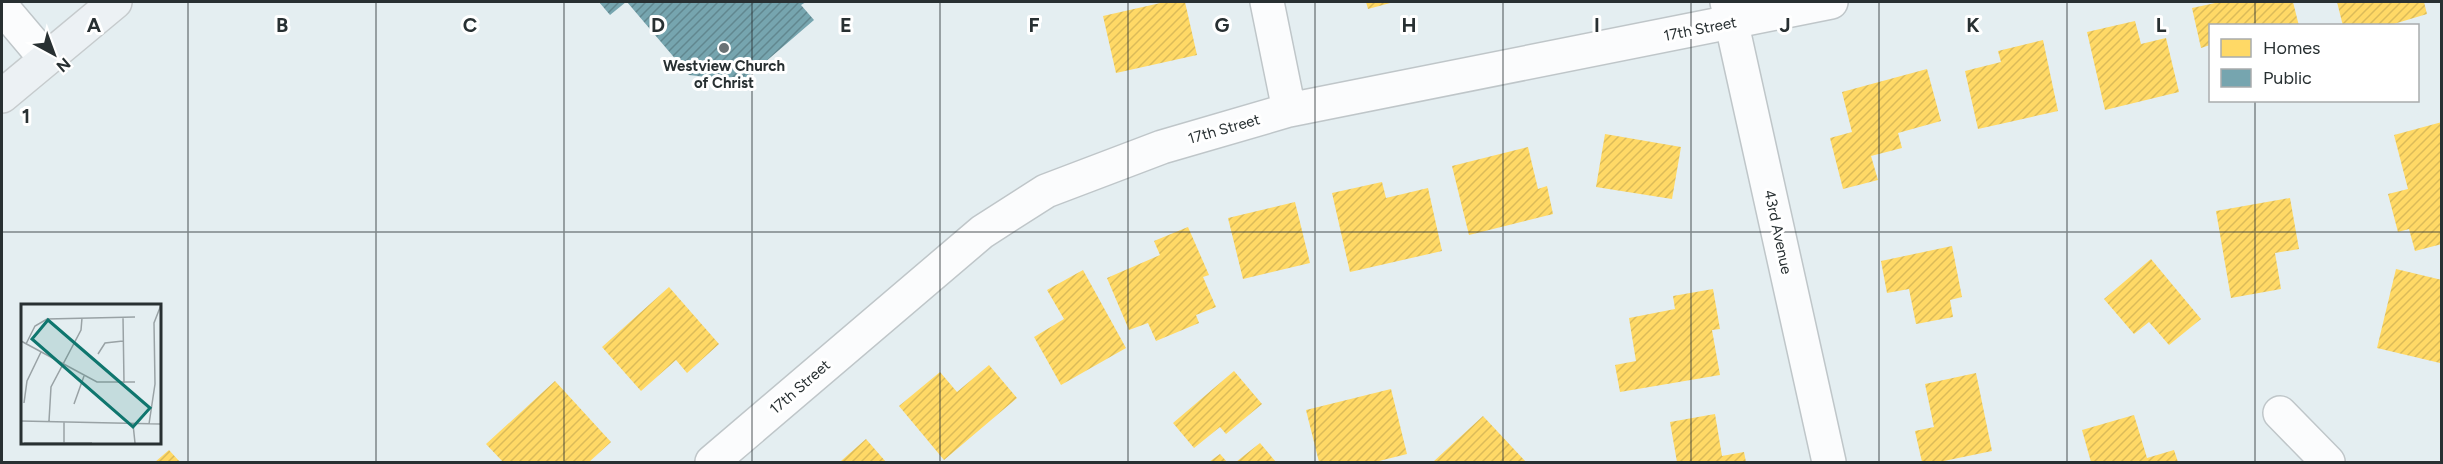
<svg xmlns="http://www.w3.org/2000/svg" width="2443" height="464" viewBox="0 0 2443 464" font-family="Figtree,sans-serif">
  <style>
    .homes { fill: url(#homes-hatch) }
    .public { fill: url(#public-hatch) }
    .lines { fill: none; stroke-linecap: round; stroke-linejoin: round }
    .minor-casing { stroke: #bfc6c9; stroke-width: 36 }
    .major-casing { stroke: #c6cbcd; stroke-width: 36 }
    .minor { stroke: #fbfcfd; stroke-width: 33 }
    .major { stroke: #ecf1f4; stroke-width: 33 }
    .grid { fill: none; stroke: #283032; stroke-width: 1.5; stroke-opacity: 0.55 }
    .poi-dot { fill: #6a7275; stroke: #fff; stroke-width: 2 }
    .labels { text-anchor: middle; dominant-baseline: central; stroke-width: 6; stroke-linejoin: round; paint-order: stroke }
    .street-label { font-size: 15px; fill: #283032; stroke: #fff }
    .poi-label { font-size: 15px; font-weight: bold; fill: #283032; stroke: #fff }
    .inset-road { fill: none; stroke: #99a2a5; stroke-width: 1.5 }
    .view { fill: #0f766e; fill-opacity: 0.15; stroke: #0f766e; stroke-width: 3 }
    .inset-edge { fill: none; stroke: #283032; stroke-width: 3 }
    .grid-label { font-size: 20px; text-anchor: middle; font-weight: bold; fill: #283032; stroke: #fff; stroke-width: 6; stroke-linejoin: round; paint-order: stroke }
  </style>
  <defs>
    <pattern id="homes-hatch" width="6" height="6" patternUnits="userSpaceOnUse" patternTransform="scale(1.5)"><rect width="6" height="6" fill="#ffd966"/><path d="M-1 1l2-2M0 6l6-6M5 7l2-2" fill="none" stroke="#dbbb59"/></pattern>
    <pattern id="public-hatch" width="6" height="6" patternUnits="userSpaceOnUse" patternTransform="scale(1.5)"><rect width="6" height="6" fill="#76a5af"/><path d="M-1 1l2-2M0 6l6-6M5 7l2-2" fill="none" stroke="#61878f"/></pattern>
  </defs>
  <rect width="100%" height="100%" fill="#e4eef1"/>
  <!-- homes -->
  <path class="homes" d="M1165 2H1185L1197 55 1116 73 1103 16Z
    M1366 2H1394L1368 9Z
    M2220 2H2293L2299 26H2210V45L2201 48 2192 8Z
    M2337 2H2424L2427 14 2387 26H2343Z
    M2135 21 2141 44 2166 38 2179 92 2105 110 2087 32Z
    M2043 40 2058 111 1978 129 1965 71 2001 62 1998 51Z
    M1927 69 1941 121 1898 133 1902 148 1871 156 1878 180 1843 189 1830 138 1852 132 1842 92Z
    M2442 122V244L2415 251 2409 229 2398 232 2388 194 2408 189 2394 135Z
    M1605 134 1681 147 1672 199 1596 187Z
    M1528 147 1538 189 1547 186 1553 214 1469 235 1452 166Z
    M1382 182 1386 198 1428 188 1442 251 1350 272 1332 193Z
    M2290 198 2299 249 2275 253 2281 289 2231 298 2216 211Z
    M1295 202 1310 263 1243 279 1228 218Z
    M1188 227 1209 275 1203 277 1216 307 1196 315 1199 323 1156 341 1148 323 1129 330 1107 278 1160 255 1154 241Z
    M1952 246 1962 297 1950 300 1953 317 1916 324 1909 289 1887 293 1881 261Z
    M2151 259 2201 319 2169 345 2149 322 2134 334 2104 299Z
    M2396 269 2442 280 2440 363 2377 348Z
    M1083 270 1126 348 1061 385 1034 337 1064 319 1047 290Z
    M669 287 719 344 687 373 676 360 641 391 602 347Z
    M1713 289 1720 329 1712 330 1720 375 1620 392 1615 365 1636 361 1629 318 1675 309 1673 296Z
    M989 365 1017 398 944 460 899 406 940 372 957 392Z
    M1234 371 1262 404 1226 434 1220 427 1194 448 1173 423Z
    M1976 373 1992 451 1939 462H1922L1915 431 1934 427 1925 384Z
    M555 381 611 442 589 462H503L486 444Z
    M1391 389 1407 454 1375 462H1319L1306 410Z
    M1715 414 1722 456 1744 452 1746 462H1677L1670 422Z
    M2134 415 2147 458 2174 450 2178 462H2091L2082 430Z
    M1483 416 1526 462H1433Z
    M866 439 886 462H843L841 461Z
    M1260 443 1276 462H1236Z
    M169 450 180 462H155Z
    M1220 454 1227 462H1209Z"/>
  <!-- public -->
  <path class="public" d="M599 2H626L610 15Z
    M627 2H806L801 5 814 20 743 81 689 75Z"/>
  <g class="lines">
    <!-- minor casing -->
    <g class="minor-casing">
      <path id="minor" d="M1267 2 1289 110
        M1727 2 1829 462
        M2 7 46 59
        M2280 413 2328 462
        M712 462 982 232 1046 191 1162 147 1289 110 1831 2"/>
    </g>
    <!-- major casing -->
    <g class="major-casing">
      <path id="major" d="M2 96 115 2"/>
    </g>
    <!-- minor -->
    <use href="#minor" class="minor"/>
    <!-- major -->
    <use href="#major" class="major"/>
  </g>
  <!-- grid -->
  <path class="grid" d="M188 2V462M376 2V462M564 2V462M752 2V462M940 2V462M1128 2V462M1315 2V462M1503 2V462M1691 2V462M1879 2V462M2067 2V462M2255 2V26M2255 100V462M2 232H2442"/>
  <!-- markers -->
  <circle class="poi-dot" cx="724" cy="48" r="6"/>
  <g class="labels">
    <!-- street labels -->
    <g class="street-label">
      <text transform="translate(1700 29) rotate(-11)">17th Street</text>
      <text transform="translate(1224 129) rotate(-16)">17th Street</text>
      <text transform="translate(1778 232) rotate(78)">43rd Avenue</text>
      <text transform="translate(800 387) rotate(-41)">17th Street</text>
    </g>
    <!-- poi labels -->
    <g class="poi-label">
      <text x="724" y="66">Westview Church<tspan x="724" dy="17">of Christ</tspan></text>
    </g>
  </g>
  <!-- overview -->
  <g transform="translate(21 304)">
    <rect width="140" height="140" fill="#e4eef1"/>
    <path class="inset-road" d="M102 13 103 79M0 37 76 78H114M5 40 14 22 26 15 114 13M77 50 84 39 102 37M3 99 6 77 20 48M53 100 63 72M0 117 140 120M28 117 30 83 60 26 61 14M43 118V139M112 120 114 139M128 120 134 80 133 19 140 1M3 139H71"/>
    <path class="view" d="M27 16 129 104 112 123 11 35Z"/>
    <rect width="140" height="140" class="inset-edge"/>
  </g>
  <g class="grid-label">
    <text x="94" y="32">A</text>
    <text x="282" y="32">B</text>
    <text x="470" y="32">C</text>
    <text x="658" y="32">D</text>
    <text x="846" y="32">E</text>
    <text x="1034" y="32">F</text>
    <text x="1222" y="32">G</text>
    <text x="1409" y="32">H</text>
    <text x="1597" y="32">I</text>
    <text x="1785" y="32">J</text>
    <text x="1973" y="32">K</text>
    <text x="2161" y="32">L</text>
    <text x="26" y="123">1</text>
  </g>
  <!-- border -->
  <rect width="2443" height="464" fill="none" stroke="#283032" stroke-width="6"/>
  <!-- legend -->
  <rect x="2209" y="24" width="210" height="78" fill="#ffffff" stroke="#a9acad" stroke-width="1.5"/>
  <rect x="2221" y="39" width="30" height="18" fill="#ffd966" stroke="#a9acad" stroke-width="1.5"/>
  <text x="2263" y="54" font-size="18" fill="#283032">Homes</text>
  <rect x="2221" y="69" width="30" height="18" fill="#76a5af" stroke="#a9acad" stroke-width="1.5"/>
  <text x="2263" y="84" font-size="18" fill="#283032">Public</text>
  <!-- north arrow -->
  <g transform="translate(54 54) rotate(139)" stroke="#ffffff" stroke-width="4.5" paint-order="stroke">
  <path d="M0-4.5L10 22L0 15L-10 22Z" fill="#283032"/>
  <text y="-9" font-size="16" font-weight="bold" text-anchor="middle" fill="#283032">N</text>
  </g>
</svg>
